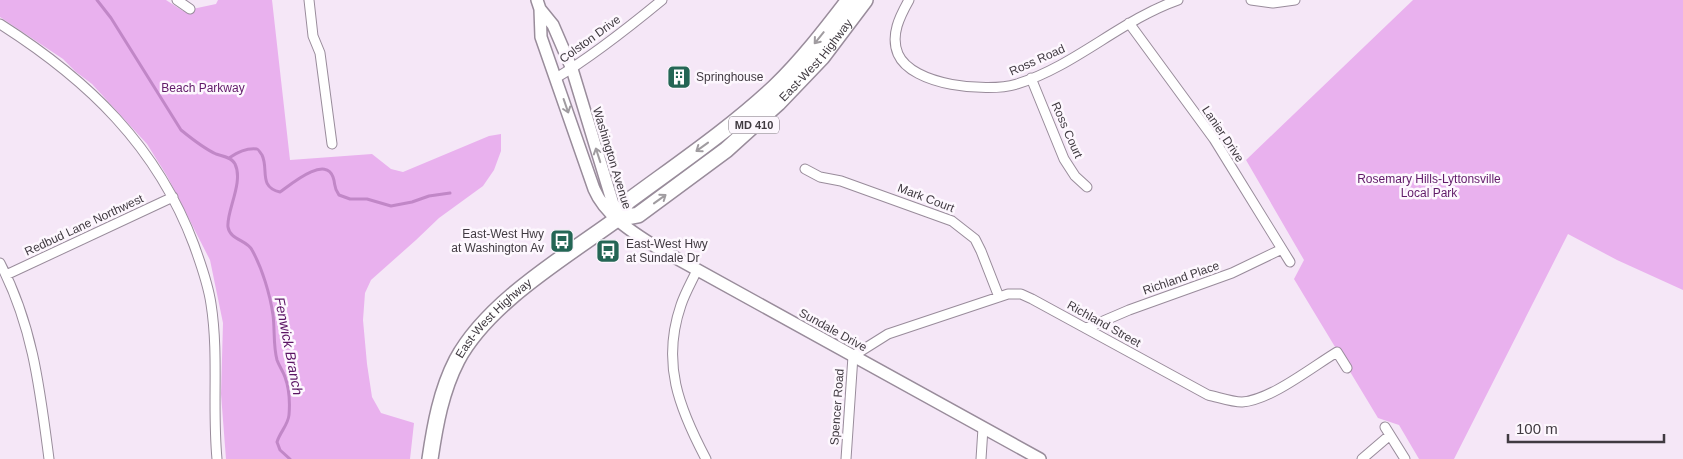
<svg xmlns="http://www.w3.org/2000/svg" width="1683" height="459" viewBox="0 0 1683 459" font-family="Helvetica,sans-serif">
  <style>
    .green { fill: #e9b1ee }
    .lines { fill: none; stroke-linecap: round; stroke-linejoin: round }
    .stream { stroke: #c187c7; stroke-width: 3 }
    .minor-casing { stroke: #998c9b; stroke-width: 11 }
    .tertiary-casing { stroke: #998c9b; stroke-width: 14 }
    .primary-casing { stroke: #998c9b; stroke-width: 18 }
    .minor { stroke: #fff; stroke-width: 9 }
    .tertiary { stroke: #fff; stroke-width: 11 }
    .primary { stroke: #fff; stroke-width: 15 }
    .oneway { stroke: #a09ca0 }
    .labels { text-anchor: middle; dominant-baseline: central; stroke-width: 5; stroke-linejoin: round; paint-order: stroke }
    .shield { fill: #fdf7fe; stroke: #79737a; stroke-width: 1 }
    .shield-label { font-size: 11px; font-weight: bold; fill: #403a41 }
    .street-label { font-size: 12px; fill: #403a41; stroke: #fdf7fe }
    .poi-label { font-size: 12px; fill: #403a41; stroke: #fdf7fe; text-anchor: start }
    .park-label { font-size: 12px; fill: #611b69; stroke: #fdf7fe }
    .water-label { font-size: 14px; font-style: italic; fill: #5b1464; stroke: #fdf7fe }
  </style>
  <rect width="100%" height="100%" fill="#f5e7f7"/>
  <!-- green -->
  <path class="green" d="M0 0H166L183 11 216 4 218 0H272L290 160 372 154 391 169 403 172 489 136 501 134V151L494 170 483 186 439 218 416 240 371 280 365 293 363 320 367 364 372 397 381 413 414 423 410 459H226L221 394 223 323 210 260 167 176 147 144 92 84 76 72 63 59 0 17Z
    M1413 0H1683V290L1617 260 1568 234 1454 459H1419L1399 425 1378 418 1294 279 1304 260 1246 160Z"/>
  <g class="lines">
    <!-- stream -->
    <path class="stream" d="M97 0 111 18 181 130C192 139 203 148 216 154 222 156 232 157 235 164 244 182 226 212 228 227 230 240 247 240 252 250 262 268 270 294 273 315 275 330 273 345 277 360 279 366 283 371 285 377 289 388 290 403 289 415 288 425 280 432 277 442L280 450 290 459
      M229 158C238 152 246 148 257 149 258 149 262 155 262 155 269 169 258 187 280 192 290 185 325 155 333 177 336 185 333 187 339 195L350 199H367L391 206 412 202 429 196 450 193"/>
    <!-- minor casing -->
    <g class="minor-casing">
      <path id="minor" d="M177 0 190 9
        M309 0 313 36 320 53 332 144
        M909 0C900 16 890 35 898 54 912 86 987 93 1017 84 1075 66 1121 20 1178 0
        M1251 0 1273 3 1295 0
        M1129 23 1214 139 1290 262
        M0 24C88 80 157 146 194 245 201 265 208 283 211 304 219 355 212 407 217 459
        M556 78C593 56 628 28 662 0
        M1031 78 1064 159 1075 176 1087 187
        M805 169 820 177 841 181 952 221 975 239 981 251 999 297
        M0 263C33 326 40 390 49 459
        M697 270C692 281 685 293 681 305 661 363 679 408 706 459
        M6 275 173 197
        M1087 328 1129 310 1232 273 1282 249
        M1385 427 1405 459
        M846 459 853 356 888 334 1008 294H1021L1032 299 1208 395C1218 397 1231 402 1242 402 1271 400 1312 367 1337 352L1347 368
        M981 459 983 428
        M1362 459 1390 435"/>
    </g>
    <!-- tertiary casing -->
    <g class="tertiary-casing">
      <path id="tertiary" d="M537 0 540 9 553 25 572 69 617 217
        M540 9 541 37 594 189C605 215 632 232 656 247L1040 459"/>
    </g>
    <!-- primary casing -->
    <g class="primary-casing">
      <g id="primary">
        <path id="s1" d="M617 219 638 215 726 150 778 103 822 57 865 0"/>
        <path id="s2" d="M430 459C435 425 441 391 457 360 488 302 565 257 617 219L627 202C677 165 729 130 775 87 802 61 826 30 849 0"/>
      </g>
    </g>
    <!-- minor -->
    <use href="#minor" class="minor"/>
    <!-- tertiary -->
    <use href="#tertiary" class="tertiary"/>
    <!-- primary -->
    <use href="#primary" class="primary"/>
  </g>
  <!-- one-way arrows -->
  <defs><path id="oneway-shaft" d="M-6 0H5M1.5-3L5.5 0L1.5 3" fill="none" stroke-width="1.6" stroke-linecap="round" stroke-linejoin="round" transform="scale(1.25)"/></defs>
  <g class="oneway">
    <use href="#oneway-shaft" transform="translate(819 38) rotate(129)"/>
    <use href="#oneway-shaft" transform="translate(566 106) rotate(71)"/>
    <use href="#oneway-shaft" transform="translate(702 147) rotate(144)"/>
    <use href="#oneway-shaft" transform="translate(598 155) rotate(-108)"/>
    <use href="#oneway-shaft" transform="translate(660 199) rotate(-36)"/>
  </g>
  <!-- icons -->
  <defs>
    <g id="building-square" transform="scale(1.25)"><rect x="-9" y="-9" width="18" height="18" rx="4" fill="#246655" stroke="#fdf7fe"/><path d="M-4-6H4V6H1V3H-1V6H-4ZM-2.5-4.3h1.7v1.8h-1.7ZM.8-4.3h1.7v1.8H.8ZM-2.5-1h1.7V.8h-1.7ZM.8-1h1.7V.8H.8Z" fill="#fff"/></g>
    <g id="bus-square" transform="scale(1.25)"><rect x="-9" y="-9" width="18" height="18" rx="4" fill="#246655" stroke="#fdf7fe"/><path d="M-5-6H5V4H4V6H2V4H-2V6H-4V4H-5ZM-3.5-4V0h7V-4ZM-3.5 1.2v1.5H-2V1.2ZM2 1.2v1.5H3.5V1.2Z" fill="#fff"/></g>
  </defs>
  <g fill-rule="evenodd">
    <use href="#building-square" x="679" y="77"/>
    <use href="#bus-square" x="562" y="241"/>
    <use href="#bus-square" x="608" y="251"/>
  </g>
  <g class="labels">
    <!-- shield labels -->
    <rect class="shield" x="729" y="116.5" width="50" height="17" rx="4"/>
    <g class="shield-label">
      <text x="754" y="125">MD 410</text>
    </g>
    <!-- street labels -->
    <g class="street-label">
      <text transform="translate(590 39) rotate(-36)">Colston Drive</text>
      <text stroke="none"><textPath href="#s1" startOffset="258">East-West Highway</textPath></text>
      <text transform="translate(1037 60) rotate(-24)">Ross Road</text>
      <text transform="translate(1067 130) rotate(66)">Ross Court</text>
      <text transform="translate(1223 134) rotate(56)">Lanier Drive</text>
      <text transform="translate(612 158) rotate(73)">Washington Avenue</text>
      <text transform="translate(926 198) rotate(21)">Mark Court</text>
      <text transform="translate(84 225) rotate(-25)">Redbud Lane Northwest</text>
      <text transform="translate(1181 278) rotate(-19)">Richland Place</text>
      <text stroke="none"><textPath href="#s2" startOffset="159">East-West Highway</textPath></text>
      <text transform="translate(1104 324) rotate(29)">Richland Street</text>
      <text transform="translate(833 330) rotate(29)">Sundale Drive</text>
      <text transform="translate(837 407) rotate(-86)">Spencer Road</text>
    </g>
    <!-- poi labels -->
    <g class="poi-label">
      <text x="696" y="77">Springhouse</text>
      <text x="544" y="234" text-anchor="end">East-West Hwy<tspan x="544" dy="14">at Washington Av</tspan></text>
      <text x="626" y="244">East-West Hwy<tspan x="626" dy="14">at Sundale Dr</tspan></text>
    </g>
    <!-- park labels -->
    <g class="park-label">
      <text x="203" y="88">Beach Parkway</text>
      <text x="1429" y="179">Rosemary Hills-Lyttonsville<tspan x="1429" dy="14">Local Park</tspan></text>
    </g>
    <!-- water labels -->
    <g class="water-label">
      <text transform="translate(289 346) rotate(79)">Fenwick Branch</text>
    </g>
  </g>
  <!-- scale -->
  <path d="M1508 434v8h156v-8" fill="none" stroke="#403a41" stroke-width="2.5"/>
  <text x="1516" y="434" font-size="15" fill="#403a41" stroke="#fdf7fe" stroke-width="4" paint-order="stroke">100 m</text>
</svg>
